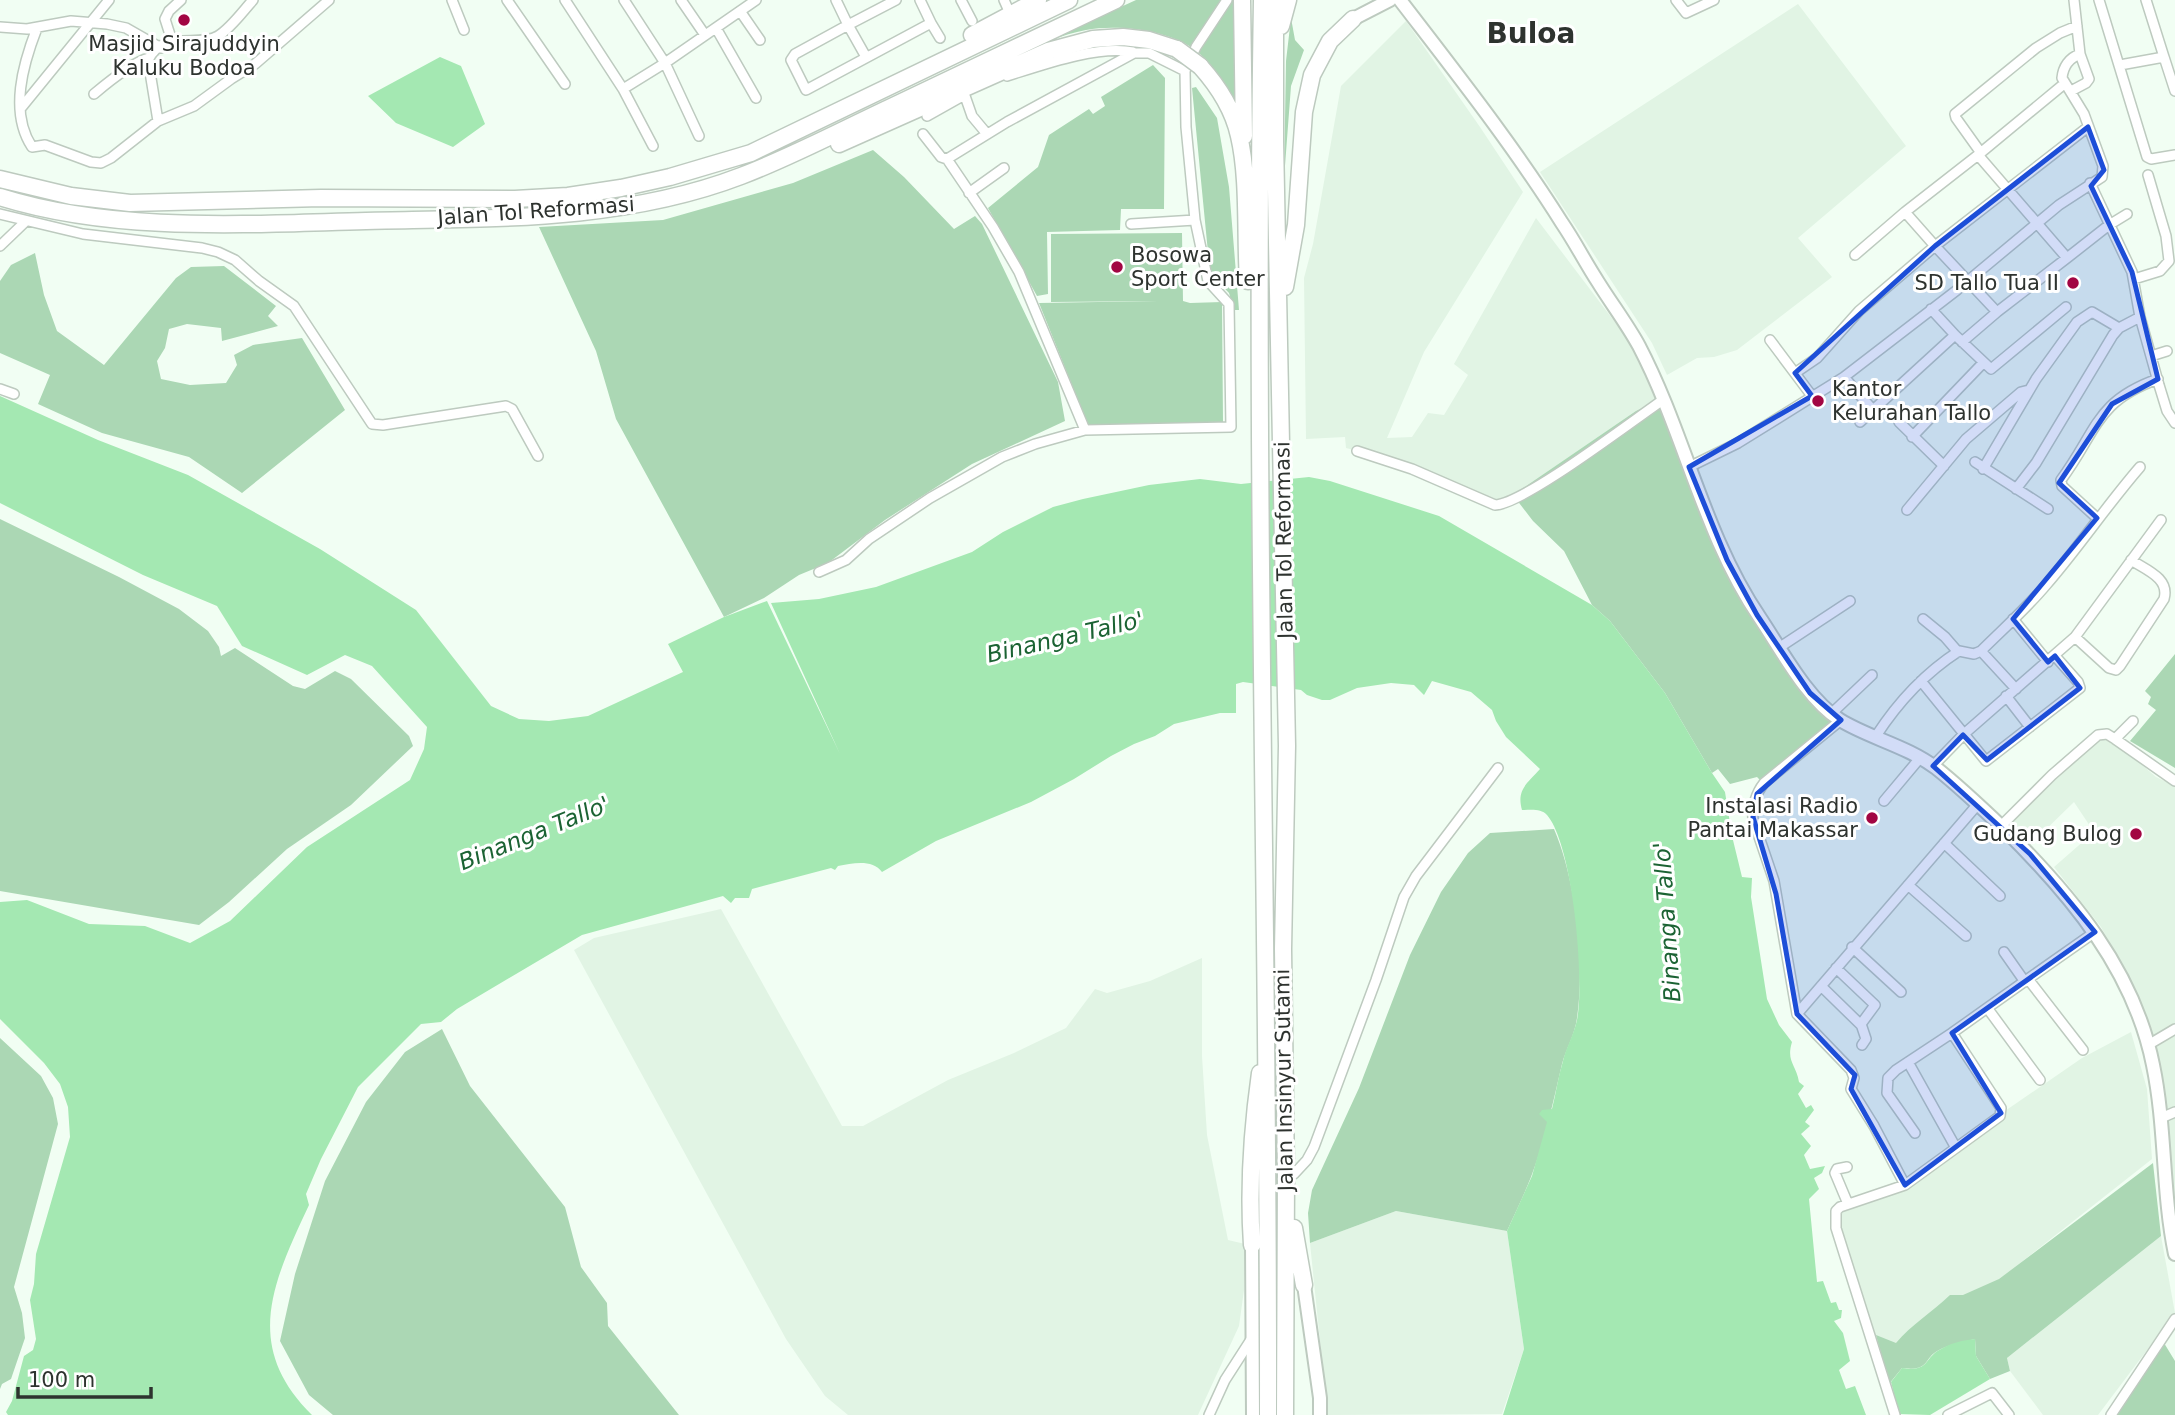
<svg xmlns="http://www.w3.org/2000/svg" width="2175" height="1415" viewBox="0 0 2175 1415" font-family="'DejaVu Sans',sans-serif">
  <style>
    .built { fill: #e1f4e4 }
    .green { fill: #abd7b4 }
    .water { fill: #a4e8b2 }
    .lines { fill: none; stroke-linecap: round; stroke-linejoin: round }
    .street-casing { stroke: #bdcabf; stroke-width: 12 }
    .secondary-casing { stroke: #bdcabf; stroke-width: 16 }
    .highway-casing { stroke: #bdcabf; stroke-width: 19 }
    .street { stroke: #fff; stroke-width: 9 }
    .secondary { stroke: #fff; stroke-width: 12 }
    .highway { stroke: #fff; stroke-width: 16 }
    .highway-bridge-casing { stroke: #bdcabf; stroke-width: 19; stroke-linecap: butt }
    .highway-bridge { stroke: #fff; stroke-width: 16 }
    .marked { fill: #1d4ed8; fill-opacity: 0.2; stroke: #1d4ed8; stroke-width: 5; stroke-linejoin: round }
    .poi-dot { fill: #a20643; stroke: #fff; stroke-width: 2.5 }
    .labels { text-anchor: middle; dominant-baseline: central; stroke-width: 6; stroke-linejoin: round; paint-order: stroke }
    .poi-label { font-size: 21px; fill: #2e332f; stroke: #fff; text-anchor: end }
    .street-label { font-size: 21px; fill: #2e332f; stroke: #fff }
    .water-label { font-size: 23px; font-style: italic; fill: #1b6333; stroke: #fff }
    .district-label { font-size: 28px; font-weight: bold; fill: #2e332f; stroke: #fff }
  </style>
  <rect width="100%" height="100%" fill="#f1fef3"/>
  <!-- built -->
  <path class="built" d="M1798 4 1906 146 1798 238 1832 277 1737 350 1714 357 1697 358 1667 375 1652 343 1540 172Z
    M1406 21 1480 127 1523 192 1424 352 1387 438 1412 437 1428 413 1444 415 1468 375 1454 364 1536 218 1633 346 1655 399 1508 499 1497 502 1401 462 1346 448 1345 437 1306 439 1304 278 1313 244 1341 86Z
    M2099 733 2118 744 2156 777 2175 786V1212L2164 1091 2155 1049 2118 957 2101 927 2054 867 2094 832 2074 802 2027 848 2002 823Z
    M721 909 842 1126H863L948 1080 1014 1053 1066 1028 1095 989 1107 993 1150 981 1202 958V1056L1207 1135 1228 1240 1245 1244 1244 1290 1239 1326 1198 1415H848L825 1396 786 1339 574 950 594 938Z
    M2131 1032 2147 1089 2152 1159 2014 1268 1878 1369 1835 1208 1899 1184 2082 1058Z
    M1396 1211 1507 1231 1524 1349 1502 1414 1326 1415 1325 1390 1310 1243Z
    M2161 1236 2175 1313 2098 1415H2043L2010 1371 2007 1358Z"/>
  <!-- green -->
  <path class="green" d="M1136 0H1240L1236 112C1227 92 1217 68 1199 53 1172 30 1119 24 1086 30 1053 36 1021 54 990 67Z
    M1291 18 1295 40 1304 50 1291 86 1284 179 1286 61Z
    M1153 65 1165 78 1164 209H1121L1120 230 1047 232 1048 294 1037 296 988 208 1038 167 1049 135 1089 109 1093 114 1105 106 1101 97Z
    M1196 87 1217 118 1229 187 1239 310H1234L1229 293 1210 273 1192 88Z
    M873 150 904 177 954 229 975 216 982 224 1058 382 1065 421 972 464 885 520 828 563 799 575 764 598 724 617 616 419 596 351 539 227 663 220 793 183Z
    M1182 233 1183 301 1190 303 1222 302 1223 422 1088 425 1039 303 1158 301 1051 302V234Z
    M35 253 44 295 57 331 104 365 176 278 191 267 224 266 276 306 268 316 278 326 222 341 221 328 187 324 169 329 165 348 157 361 161 379 190 385 226 383 237 365 234 355 253 345 302 338 345 410 242 493 189 457 102 433 38 404 50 375 0 353V281L11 265Z
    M1655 402 1660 408 1709 535 1735 589 1814 706 1834 722 1760 780 1757 777 1730 784 1718 769 1712 773 1665 693 1610 621 1592 605 1564 551 1533 521 1513 495 1636 411Z
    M0 519 119 577 179 609 208 631 219 647 221 656 235 648 293 686 305 689 335 671 351 679 409 736 413 746 351 805 287 849 229 902 199 925 0 891Z
    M2175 654V768L2130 741 2156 710 2148 704 2151 697 2145 691Z
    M1554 829C1576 880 1585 963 1577 1018 1575 1034 1566 1049 1562 1064 1553 1102 1545 1141 1531 1177 1524 1195 1515 1213 1507 1231L1396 1211 1310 1243 1308 1213 1312 1190 1359 1088 1410 955 1441 892 1468 853 1490 833Z
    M442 1029 470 1086 565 1207 581 1267 607 1303 608 1326 679 1415H333L309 1395 280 1341 295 1274 325 1181 366 1102 405 1052Z
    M0 1038 41 1076 53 1098 58 1124 14 1287 22 1313 25 1338 11 1379 2 1384 0 1389Z
    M2153 1163 2161 1236 2007 1358 2010 1371 1990 1379 1976 1356 1975 1339C1964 1342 1951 1344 1941 1349 1922 1357 1932 1372 1902 1368L1889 1384 1876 1335 1896 1343C1911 1325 1932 1312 1950 1295H1963L1999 1279Z
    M2164 1343 2175 1361V1415H2113Z"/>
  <!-- water -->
  <path class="water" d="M440 57 461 66 485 124 453 147 396 123 368 96Z
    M0 396 98 440 188 475 320 549 416 610 491 706 519 719 549 721 588 716 683 672 668 644 724 617 767 601 840 754 771 603 819 599 876 587 972 552 1003 532 1053 507 1083 499 1149 485 1200 479 1241 484 1309 477 1330 481 1439 516 1592 605 1610 621 1665 693 1712 773 1725 792 1732 836 1742 877 1752 878 1751 897 1767 999 1779 1025 1792 1042C1786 1062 1796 1064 1799 1082L1804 1086 1798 1094 1806 1108 1811 1105 1814 1110 1805 1122 1810 1126 1801 1134 1811 1146 1804 1155 1810 1169 1825 1166 1822 1173 1814 1178 1819 1189 1809 1199 1817 1282 1823 1281 1831 1303 1836 1302 1839 1310H1842L1841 1318 1834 1321 1843 1333 1850 1361 1839 1370 1846 1389 1855 1386 1866 1415H1503L1524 1349 1507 1231 1532 1176 1547 1122 1539 1114 1542 1110 1552 1109C1556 1093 1558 1077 1563 1061 1566 1048 1574 1034 1577 1020 1585 981 1573 845 1547 815 1541 808 1530 810 1522 810 1516 789 1528 783 1540 769L1506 737 1496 721 1492 710 1471 692 1432 681 1424 695 1414 685 1391 683 1357 688 1330 700H1322L1307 695 1301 690 1243 682 1236 684V713H1220L1174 724 1155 736 1134 744 1111 756 1074 779 1031 802 936 841 882 872C873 859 853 863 838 866L835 870 831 868 752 889 749 898H735L731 903 723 896 582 935 457 1009 441 1022 421 1024 358 1087 321 1159 306 1194 309 1205C273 1282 242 1346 312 1415H8L6 1412 12 1401 24 1356 33 1350 36 1339 30 1300 34 1284 36 1254 70 1137 68 1107 60 1084 44 1063 0 1019V902L27 900 89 924 145 926 190 943 230 921 307 847 410 780 424 749 427 727 372 666 345 655 307 675 242 646 217 606 143 575 0 503Z
    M1975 1339 1976 1356 1990 1379 1930 1415 1899 1414 1891 1382 1902 1368C1931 1372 1923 1358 1941 1349 1951 1343 1963 1340 1975 1339Z"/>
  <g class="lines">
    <!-- street casing -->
    <g class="street-casing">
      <path id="street" d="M452 0 464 30
        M507 0 565 84
        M565 0 623 89
        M624 0 665 63 623 89 653 146
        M681 0 705 35
        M836 0 848 25 896 0
        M961 0 972 21
        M1004 0 1008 9
        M1676 0 1686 13 1714 0
        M2099 0 2147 157 2151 159 2175 155
        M2146 0 2164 57
        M740 11 760 40
        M931 23 940 38
        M0 27 27 29 71 21 107 24 126 28 161 48
        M37 28C23 64 9 112 32 147L45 145 91 162 101 163 111 158 158 121 194 106 231 79 255 64 329 0
        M716 28 756 98
        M172 41 165 19 169 11 181 0
        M866 57 848 25 795 54 791 60 806 90 931 23 920 0
        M2120 65 2164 57 2175 91
        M1007 76C1042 65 1097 45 1133 52
        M2064 84 1978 155 2067 258 2109 225 2127 214
        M2071 91 2086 83 2089 79 2080 54
        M94 94C107 83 133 62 149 58
        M965 96 972 116 987 134
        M21 108 109 0
        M927 116 959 98
        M158 121 148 60C163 29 198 48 218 36 231 28 243 11 253 0
        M923 134 941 157 947 159 993 227 1019 272 1085 430
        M699 136 665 63 756 0
        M1981 153 1956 118 1955 114 2036 48 2060 33 2077 26
        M947 159 1007 122 1134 53H1149L1185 71
        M2090 183 2132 272 2140 317 2159 385 2167 411 2175 423
        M969 193 1004 168
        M0 214 83 234 202 248 218 252 235 260 259 281 294 306 372 424 383 425 506 406 512 409 538 456
        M1131 224 1195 220
        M0 246 25 222
        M1855 255 1905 212
        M2067 258 1997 312 1935 246 2088 127
        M2134 279 2160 271 2169 261 2166 236 2148 175
        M1931 309 1955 335 1991 369 2066 307
        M1770 340 1812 396
        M1962 342 1997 312
        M2151 356 2167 351
        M1795 373 1817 358 1859 311 1935 246 1905 212 1978 155
        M1844 377 1872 409
        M0 389 14 394
        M1860 422 1955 335
        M1899 422 1944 466
        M1912 437 1983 363
        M1357 451 1412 469 1495 505C1524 504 1632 421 1663 400
        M1975 462 2048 509
        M1689 467 1738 443 1844 377 1957 290 2059 205 2102 177 2103 166 2084 114 2062 78C2063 67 2069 58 2080 54L2074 0
        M1983 469 2036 379 2077 322 2092 312 2119 328
        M2016 489 2036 463 2113 335 2119 328 2140 317
        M1907 510 1966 439 2021 392 2029 390
        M2097 518 2062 486 2061 480C2097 432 2095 401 2158 379
        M819 572 846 560 869 539 930 498 1002 457 1035 444 1085 430 1231 427 1229 304 1208 281 1195 220 1186 127 1185 71 1196 47 1227 0
        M1923 619 1945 637 1958 652
        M2013 619 2048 662
        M2075 637 2109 668 2116 670 2120 666 2164 599C2170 578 2146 570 2131 560
        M1780 647 1850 601
        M1981 651 2016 689
        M1921 681 1986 761 2080 688 2078 682 2055 656
        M2006 696 2030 727
        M1832 713 1872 675
        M1876 736C1898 702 1925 673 1959 651L1974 654 1981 651C2003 629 2026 609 2046 585 2079 547 2107 505 2140 467
        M2115 739 2133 721
        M1933 766 1964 734 2075 637 2161 520
        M1884 801 1920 758
        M2001 826 2052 775 2098 735 2107 734 2115 739 2175 781
        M1944 843 2000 896
        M1908 885 1966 936
        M1852 947 1901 992
        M2004 952 2025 982
        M1836 968 1875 1005 1861 1024 1866 1039 1862 1045
        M1821 986 1861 1025
        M1988 1009 2040 1080
        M1797 1014 1774 881 1753 819C1752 807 1756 793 1764 783L1841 720
        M2148 1045 2175 1029
        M2083 1050 2028 979 2095 932
        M1908 1062 1956 1148
        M2161 1118 2175 1112
        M1915 1133 1887 1093 1888 1078 1896 1070 1952 1033
        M1847 1167 1837 1169 1835 1173 1848 1204
        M1286 1175 1294 1174 1307 1160 1314 1147 1376 980 1404 897 1416 876 1498 768
        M1905 1185 1874 1126 1851 1089 1854 1078 1851 1070 1797 1014 1978 804
        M1209 1415 1225 1380 1252 1338
        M1895 1415 1836 1228V1211L1840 1207 1905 1185 2000 1116 2001 1108 1952 1033 2028 979
        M1948 1415 1992 1393 2009 1415
        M2111 1415 2175 1319"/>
    </g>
    <!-- secondary casing -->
    <g class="secondary-casing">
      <path id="secondary" d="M1400 0C1456 73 1513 145 1562 223 1575 242 1585 262 1598 282 1611 303 1627 324 1639 346 1685 434 1704 536 1760 618 1782 651 1807 699 1840 720 1869 738 1907 746 1936 768 1960 787 1982 808 2004 829 2071 895 2134 970 2153 1065 2166 1127 2162 1192 2175 1254
        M1353 19 1390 0
        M1252 1245 1253 1415
        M1304 1285 1320 1398V1415"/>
    </g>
    <!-- highway casing -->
    <g class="highway-casing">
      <path id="highway" d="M1242 0 1244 136
        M1262 0C1254 472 1269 943 1268 1415
        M1275 0V141L1287 746 1283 949 1286 1175 1285 1415
        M1281 26 1288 0
        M972 35 1038 0
        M1200 66C1218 86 1233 109 1239 136 1249 178 1245 236 1248 281
        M839 144 1048 51 1093 39 1123 37 1149 40 1177 49
        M0 179 71 196 130 203 321 198 515 199 568 196 621 188 670 177 751 153 1069 0
        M0 197C115 233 246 224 366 221 491 218 621 222 741 176 791 157 840 131 889 108 965 72 1040 36 1116 0
        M1285 287 1296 225 1304 112 1312 75 1330 41 1353 19
        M1294 1228 1304 1285
        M1252 1245C1248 1187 1252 1130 1260 1073"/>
    </g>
    <!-- street -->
    <use href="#street" class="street"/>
    <!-- secondary -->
    <use href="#secondary" class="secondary"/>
    <!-- highway -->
    <use href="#highway" class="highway"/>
    <!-- highway-bridge casing -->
    <g class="highway-bridge-casing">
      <path id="highway-bridge" d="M1177 49 1200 66"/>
    </g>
    <!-- highway-bridge -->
    <use href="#highway-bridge" class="highway-bridge"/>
  </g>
  <!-- marked area -->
  <path class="marked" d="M2088 127 2104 170 2091 186 2132 272 2158 379 2112 404 2059 483 2097 518 2013 619 2048 662 2055 656 2080 688 1987 760 1963 735 1933 766 2030 854 2095 932 1952 1033 2001 1113 1905 1185 1851 1089 1855 1075 1797 1014 1776 894 1753 817 1757 794 1841 720 1810 693 1757 615 1727 560 1689 467 1812 396 1795 373 1935 246Z"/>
  <!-- markers -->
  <g class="poi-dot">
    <circle cx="184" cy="20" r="7"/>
    <circle cx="1117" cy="267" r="7"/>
    <circle cx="2073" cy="283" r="7"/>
    <circle cx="1818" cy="401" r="7"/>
    <circle cx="1872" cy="818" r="7"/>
    <circle cx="2136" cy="834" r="7"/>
  </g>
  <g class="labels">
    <!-- poi labels -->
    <g class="poi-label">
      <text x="184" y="44" text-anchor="middle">Masjid Sirajuddyin<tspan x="184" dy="24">Kaluku Bodoa</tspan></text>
      <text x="1131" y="255" text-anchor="start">Bosowa<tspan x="1131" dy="24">Sport Center</tspan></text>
      <text x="2059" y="283">SD Tallo Tua II</text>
      <text x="1832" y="389" text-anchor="start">Kantor<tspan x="1832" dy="24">Kelurahan Tallo</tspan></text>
      <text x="1858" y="806">Instalasi Radio<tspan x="1858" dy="24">Pantai Makassar</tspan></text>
      <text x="2122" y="834">Gudang Bulog</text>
    </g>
    <!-- street labels -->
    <g class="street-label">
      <text transform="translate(536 211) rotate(-4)">Jalan Tol Reformasi</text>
      <text transform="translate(1284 540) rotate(-91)">Jalan Tol Reformasi</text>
      <text transform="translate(1284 1080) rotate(-91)">Jalan Insinyur Sutami</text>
    </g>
    <!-- water labels -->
    <g class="water-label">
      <text transform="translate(1065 637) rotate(-13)">Binanga Tallo'</text>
      <text transform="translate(534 833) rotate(-22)">Binanga Tallo'</text>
      <text transform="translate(1667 922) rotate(-94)">Binanga Tallo'</text>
    </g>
    <!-- district labels -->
    <g class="district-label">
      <text x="1531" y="33">Buloa</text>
    </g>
  </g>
  <!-- scale -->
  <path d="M18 1387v10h133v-10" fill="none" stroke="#2e332f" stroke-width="3.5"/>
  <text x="28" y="1387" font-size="21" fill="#2e332f" stroke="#ffffff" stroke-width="5" paint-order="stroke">100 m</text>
</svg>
